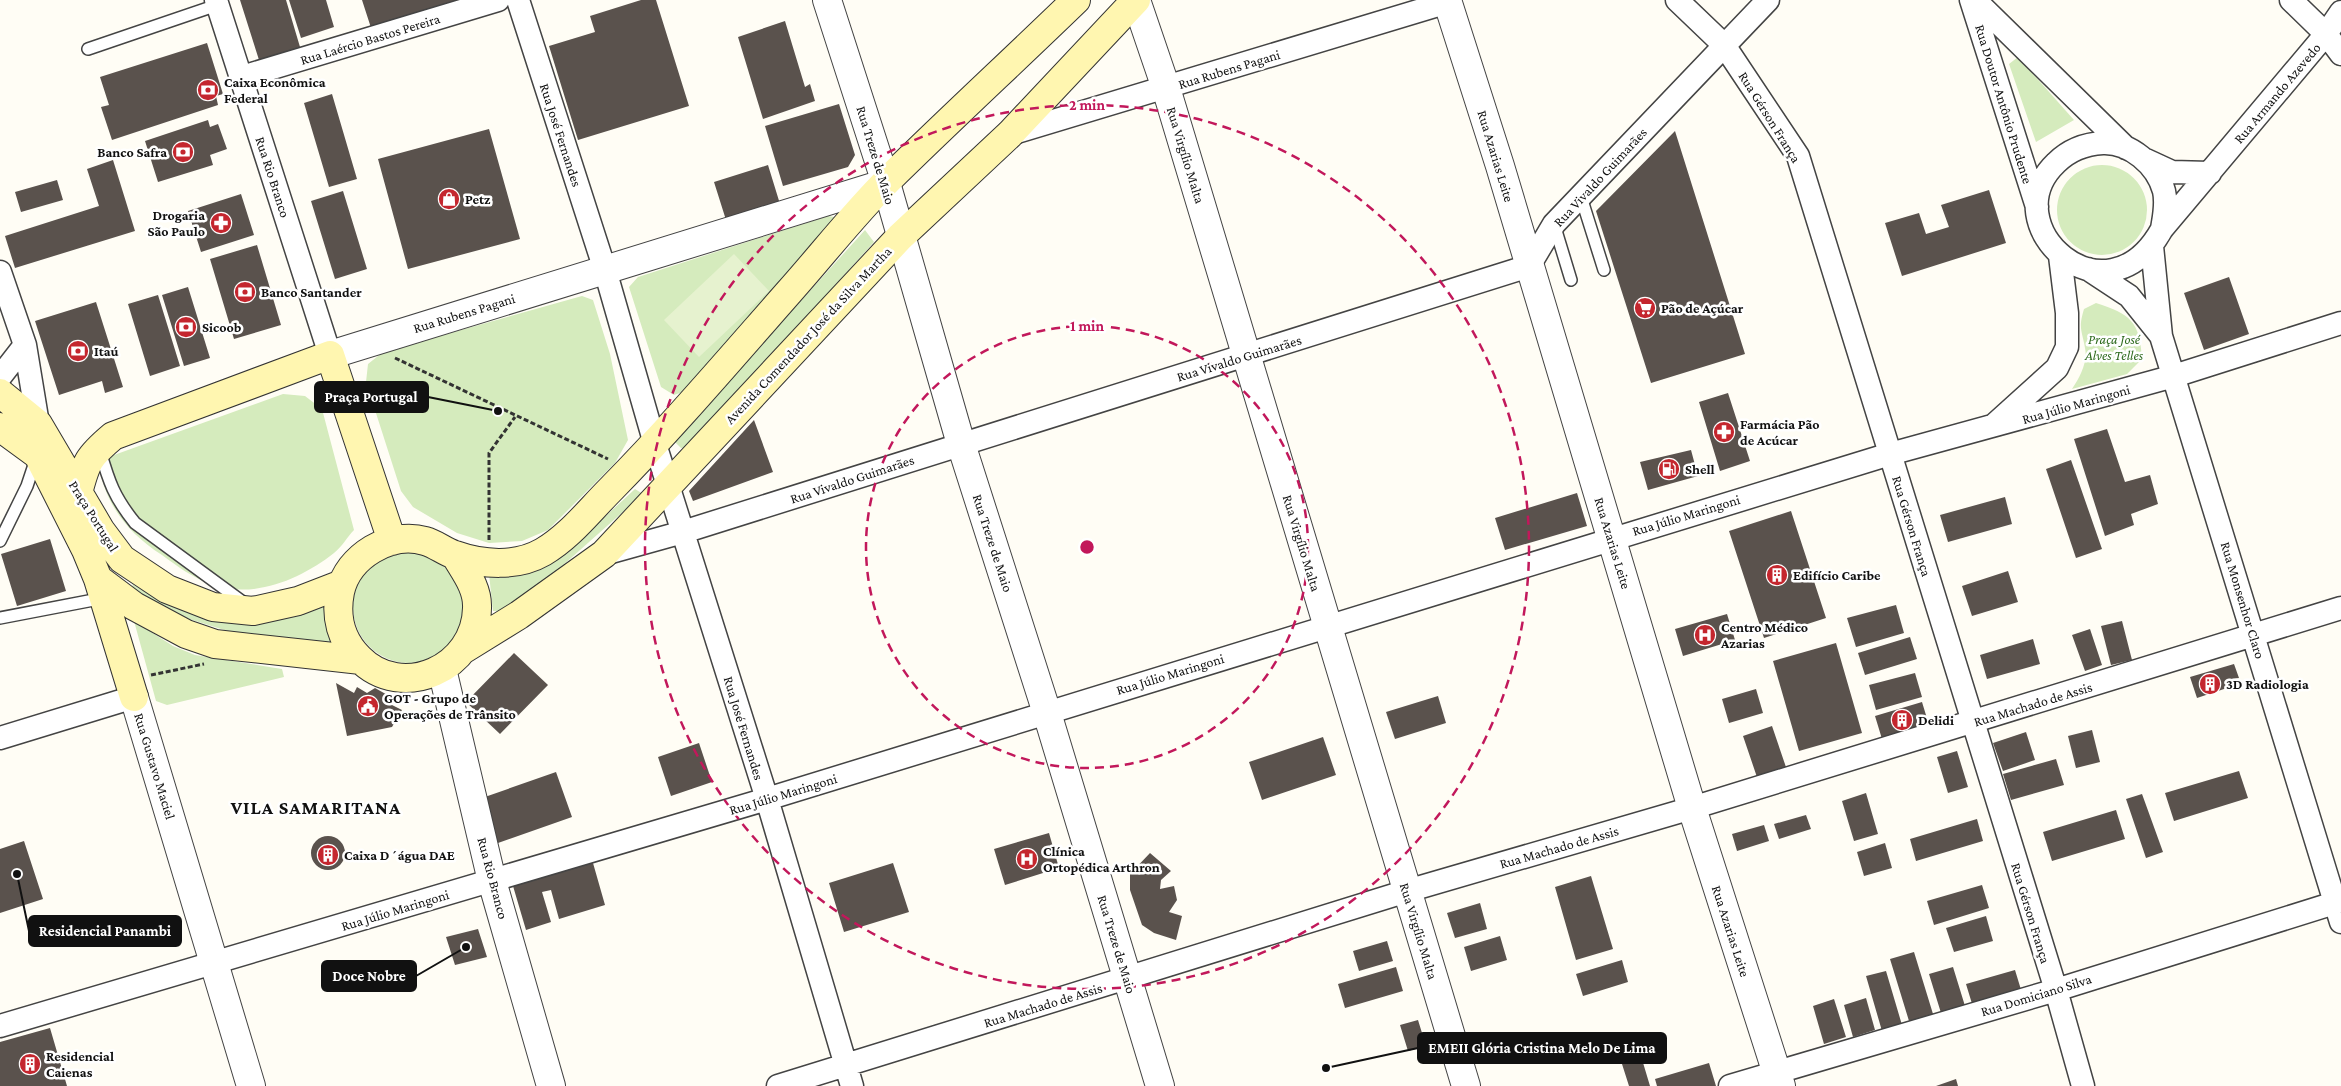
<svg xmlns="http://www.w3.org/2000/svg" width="2341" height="1086" viewBox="0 0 2341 1086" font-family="'Crimson Pro',serif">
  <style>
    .green { fill: #d5ebbd }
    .pitch { fill: #e6f2cf }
    .building { fill: #5a524d }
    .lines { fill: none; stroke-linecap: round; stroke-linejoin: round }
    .service-casing { stroke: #444; stroke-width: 14 }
    .minor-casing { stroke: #444; stroke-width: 25 }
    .tertiary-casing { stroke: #444; stroke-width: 30 }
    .secondary-casing { stroke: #333; stroke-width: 30 }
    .path { stroke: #333; stroke-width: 3; stroke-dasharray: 5 2.5; stroke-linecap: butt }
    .service { stroke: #fff; stroke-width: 11 }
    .minor { stroke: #fff; stroke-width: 22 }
    .tertiary { stroke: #fff; stroke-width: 28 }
    .secondary { stroke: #fff6b0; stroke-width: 28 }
    .ring { fill: none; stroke: #c2185b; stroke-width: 2.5; stroke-dasharray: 9 6 }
    .labels { text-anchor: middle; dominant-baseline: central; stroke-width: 5; stroke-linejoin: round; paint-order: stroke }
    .street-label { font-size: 14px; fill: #111; stroke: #fff }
    .poi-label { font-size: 14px; font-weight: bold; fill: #111; stroke: #fff; text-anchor: start }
    .park-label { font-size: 14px; font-style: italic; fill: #2f6b1f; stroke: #fff }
    .district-label { font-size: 19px; font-weight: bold; letter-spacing: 1px; fill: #111; stroke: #fff }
    .centre { fill: #c2185b; stroke: #fff; stroke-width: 2.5 }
    .ring-label { font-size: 15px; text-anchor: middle; font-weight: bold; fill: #c2185b; stroke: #fff; stroke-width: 5; stroke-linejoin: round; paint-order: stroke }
    .leader { fill: none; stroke: #111; stroke-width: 2 }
    .callout-dot { fill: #111; stroke: #fff; stroke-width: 2 }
    .callout { fill: #111; stroke: #111; stroke-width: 2 }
    .callout-label { font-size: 15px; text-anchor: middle; font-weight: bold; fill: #fff }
  </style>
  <rect width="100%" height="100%" fill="#fffdf5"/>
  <!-- green -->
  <path class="green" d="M2018 57 2074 120 2036 142 2009 64Z
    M2057 210a45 45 0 1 1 90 0a45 45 0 1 1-90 0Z
    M828 216 841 218 683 392 674 395 661 387 629 287 638 277Z
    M865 230 874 242 689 447 681 448 674 441Z
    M582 296 593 300 610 354 628 440 615 463 548 530 522 541 489 543 457 533 413 507 401 491 366 382 368 364 383 352Z
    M2096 303C2130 314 2140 321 2142 359L2127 374 2072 389C2080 377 2088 362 2085 348 2082 330 2078 329 2084 309Z
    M283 394 305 396 322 409 354 530C347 537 342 547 334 553 301 579 253 600 211 584 193 578 177 566 162 555 129 534 105 505 99 465L103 459Z
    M635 489 643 494 534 591 504 611H493L489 574 570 549Z
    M353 607a56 56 0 1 1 112 0a56 56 0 1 1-112 0Z
    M132 584C167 607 228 629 270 622 289 618 307 610 325 603L326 625 331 641 324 643 237 634 170 613 137 596Z
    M134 621 173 646 195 655 282 669 284 677 167 705 156 701Z"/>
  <!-- pitch -->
  <path class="pitch" d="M734 254 769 291 699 357 664 320Z"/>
  <!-- building -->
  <path class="building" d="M240 0H286L300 47 259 60Z
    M289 0H326L334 27 301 38Z
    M362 0H482L373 34Z
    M641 0H656L689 106 578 140 549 46 595 32 590 16Z
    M785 21 805 87 810 84 815 101 763 119 738 37Z
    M207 43 223 94 216 96 218 105 112 140 101 107 109 105 100 77Z
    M332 94 357 179 329 187 304 103Z
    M839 104 855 155 848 167 783 186 765 126Z
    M208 120 210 127 218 124 227 149 210 155 213 165 158 182 145 141Z
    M489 129 520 239 408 269 378 159Z
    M1675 131 1745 354 1651 383 1596 211Z
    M113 160 135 231 15 268 5 236 99 206 87 169Z
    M768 165 780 204 726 220 714 182Z
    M57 180 63 200 21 212 15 192Z
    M1989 190 2006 243 1902 276 1885 223 1919 213 1926 234 1949 227 1941 205Z
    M343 191 367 269 335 279 311 201Z
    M241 194 254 235 201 252 188 211Z
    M257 245 281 325 234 339 210 259Z
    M2229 277 2249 334 2204 350 2184 293Z
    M188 287 210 358 184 366 162 295Z
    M158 295 180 366 150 376 128 304Z
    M96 302 123 387 105 393 102 381 59 395 35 321Z
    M1728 393 1750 461 1720 471 1699 402Z
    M754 420 773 472 693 501 689 491Z
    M2107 429 2125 482 2150 475 2158 504 2131 514 2134 525 2105 536 2074 439Z
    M1691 450 1698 476 1648 490 1640 462Z
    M2071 460 2102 549 2076 558 2046 469Z
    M1577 493 1587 526 1505 550 1495 518Z
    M2005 497 2012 524 1948 542 1940 515Z
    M1791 511 1826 618 1764 638 1729 531Z
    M50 539 66 591 17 606 1 554Z
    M2008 571 2018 602 1972 616 1962 586Z
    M1896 605 1904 633 1856 647 1847 618Z
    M1727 614 1735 640 1683 656 1675 629Z
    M2122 621 2132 660 2111 665 2101 626Z
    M2090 629 2102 665 2085 671 2072 635Z
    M1910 637 1917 659 1865 675 1858 653Z
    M2033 639 2040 664 1987 679 1980 655Z
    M1836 643 1862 733 1799 751 1773 661Z
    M514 653 548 685 500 734 466 702Z
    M2234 664 2239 678 2228 680 2230 687 2197 698 2190 677Z
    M1915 673 1922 697 1876 710 1869 685Z
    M336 683 354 693 357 687 367 693 375 688 391 697 388 703 402 710 392 727 347 736Z
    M1756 689 1763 713 1729 723 1722 699Z
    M1438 696 1446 723 1395 739 1386 712Z
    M1922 702 1929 725 1882 739 1875 716Z
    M1772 726 1788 773 1759 783 1743 736Z
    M2092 730 2100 762 2076 768 2068 736Z
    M2026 732 2035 760 2003 771 1993 743Z
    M1323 737 1336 775 1262 800 1249 762Z
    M699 743 712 782 671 796 658 757Z
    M1957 751 1968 787 1948 793 1937 757Z
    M2056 759 2064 785 2011 800 2003 774Z
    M2239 771 2248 798 2174 821 2165 793Z
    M556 772 572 817 498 843 482 798Z
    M1866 793 1878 834 1854 841 1842 801Z
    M2142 794 2163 852 2146 858 2126 799Z
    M2116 810 2125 839 2052 861 2043 832Z
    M1806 815 1811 829 1779 839 1774 824Z
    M1977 819 1983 841 1916 861 1910 839Z
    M1764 825 1769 841 1737 851 1732 834Z
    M1049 833 1059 868 1005 885 994 849Z
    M311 853a17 17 0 1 1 34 0a17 17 0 1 1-34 0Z
    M24 841 43 899 0 913V849Z
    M1885 843 1892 868 1864 876 1857 852Z
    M1150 853 1171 871 1161 880 1160 889 1174 886 1177 900 1169 912 1182 916 1176 940 1154 933 1142 925 1130 890V874Z
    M593 863 605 905 559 919 551 890 542 892 551 922 526 930 513 886Z
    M893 863 909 912 844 932 829 883Z
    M1591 876 1613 949 1576 960 1555 887Z
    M1982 885 1989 908 1934 925 1927 901Z
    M1480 903 1487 929 1455 938 1447 913Z
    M1986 916 1993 941 1954 952 1946 928Z
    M478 929 487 957 455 965 446 937Z
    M1500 936 1507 960 1471 971 1464 947Z
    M1387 941 1393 961 1359 971 1353 951Z
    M1914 952 1933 1014 1909 1021 1890 959Z
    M1622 960 1628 982 1583 996 1576 974Z
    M1396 967 1403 991 1345 1008 1338 984Z
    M1953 967 1965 1006 1941 1013 1929 974Z
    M2015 970 2022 993 1973 1007 1966 984Z
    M1886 971 1902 1025 1882 1031 1866 976Z
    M1866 998 1875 1030 1853 1037 1844 1005Z
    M1834 999 1846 1037 1824 1044 1813 1006Z
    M1418 1020 1426 1046 1408 1051 1400 1025Z
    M50 1028 67 1086H0V1042Z
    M1635 1036 1650 1086H1629L1615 1042Z
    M1709 1063 1716 1086H1657L1655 1079Z
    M1956 1079 1958 1086H1936Z"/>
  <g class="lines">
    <!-- service casing -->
    <g class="service-casing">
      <path id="service" d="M88 49 217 5
        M1581 197 1604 270
        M1554 224 1571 280
        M100 451C109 482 114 497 135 523L244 603
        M0 541 27 486 36 459
        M0 618 104 598"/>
    </g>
    <!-- minor casing -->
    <g class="minor-casing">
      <path id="minor" d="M216 0 330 355
        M518 0 605 270 655 444 767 799 852 1086
        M1677 0 1724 45 1798 156 2056 990 2083 1086
        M1971 0 2037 207
        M1975 0 2126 148
        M2291 0 2326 34 2341 54
        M242 77 498 0
        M1010 134 1448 2
        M2146 160 2172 172 2210 173
        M2162 229C2164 216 2167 204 2164 191 2157 165 2130 142 2103 143 2084 144 2069 150 2056 163 1991 225 2106 330 2162 229L2326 34 2341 12
        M2088 269 2129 296 2161 336 2152 246
        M0 272 25 345 38 424
        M2161 336 2341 922
        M0 377 25 345
        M1994 425 2057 368 2067 347V313L2060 256
        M604 554 683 532 1529 266 1554 224 1768 0
        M0 738 134 697
        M0 1026 767 799 1890 454 2174 376 2341 323
        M778 1086 1407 891 1692 808 2341 608
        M1730 1086 2056 990 2341 901"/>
    </g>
    <!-- tertiary casing -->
    <g class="tertiary-casing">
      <path id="tertiary" d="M827 0 886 183 961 444 1047 713 1160 1086
        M1136 0 1166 88 1466 1086
        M1447 0 1500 166 1692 808 1781 1086
        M330 355 886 183
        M442 669 492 881 551 1086
        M134 697 251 1086"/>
    </g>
    <!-- secondary casing -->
    <g class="secondary-casing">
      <path id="secondary" d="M0 393 38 424 101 531 122 559 167 589 213 607 253 611 298 601 342 584
        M0 427 38 455 86 550 98 579 134 697
        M78 493C86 462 88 457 113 436L330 355 392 541
        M455 555C465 572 478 588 477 608 476 668 402 702 359 658 341 640 335 617 340 592 348 556 390 531 425 541 436 544 445 552 455 555 483 565 517 567 543 552 569 537 589 511 610 490 672 427 730 359 789 292 822 255 853 215 888 180 950 119 1014 60 1076 0
        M98 579 134 606 186 634 215 644 361 660
        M464 649 519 615 604 554 900 237 1010 134 1136 0"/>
    </g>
    <!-- path -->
    <path class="path" d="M395 358 608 459
      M489 540V453L515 417
      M151 675 204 664"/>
    <!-- service -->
    <use href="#service" class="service"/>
    <!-- minor -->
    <use href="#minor" class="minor"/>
    <!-- tertiary -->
    <use href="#tertiary" class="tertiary"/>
    <!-- secondary -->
    <use href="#secondary" class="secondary"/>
  </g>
  <!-- distance rings -->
  <g class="ring">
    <circle cx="1087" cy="547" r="221"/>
    <circle cx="1087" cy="547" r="442"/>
  </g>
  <!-- icons -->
  <defs>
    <g id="bank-disc" transform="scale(1.125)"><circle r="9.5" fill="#c4262e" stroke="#fff"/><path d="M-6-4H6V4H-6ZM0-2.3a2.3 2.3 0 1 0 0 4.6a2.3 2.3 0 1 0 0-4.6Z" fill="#fff"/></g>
    <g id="shop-disc" transform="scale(1.125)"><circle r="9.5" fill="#c4262e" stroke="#fff"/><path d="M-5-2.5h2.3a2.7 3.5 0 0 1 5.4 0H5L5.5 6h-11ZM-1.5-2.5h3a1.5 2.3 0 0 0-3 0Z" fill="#fff"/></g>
    <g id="pharmacy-disc" transform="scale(1.125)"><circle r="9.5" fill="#c4262e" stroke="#fff"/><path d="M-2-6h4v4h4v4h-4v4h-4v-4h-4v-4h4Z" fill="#fff"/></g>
    <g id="supermarket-disc" transform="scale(1.125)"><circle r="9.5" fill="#c4262e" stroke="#fff"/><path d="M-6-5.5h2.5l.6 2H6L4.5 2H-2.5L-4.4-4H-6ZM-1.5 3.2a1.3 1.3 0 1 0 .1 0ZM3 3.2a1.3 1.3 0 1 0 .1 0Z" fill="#fff"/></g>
    <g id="fuel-disc" transform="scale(1.125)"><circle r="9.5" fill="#c4262e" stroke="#fff"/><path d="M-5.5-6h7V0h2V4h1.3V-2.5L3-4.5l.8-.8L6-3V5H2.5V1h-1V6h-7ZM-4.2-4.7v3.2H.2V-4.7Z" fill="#fff"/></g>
    <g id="building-disc" transform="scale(1.125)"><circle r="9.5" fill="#c4262e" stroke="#fff"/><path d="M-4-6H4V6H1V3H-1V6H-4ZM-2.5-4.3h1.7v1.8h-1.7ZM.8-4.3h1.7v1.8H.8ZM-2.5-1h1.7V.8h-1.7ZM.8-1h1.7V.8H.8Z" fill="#fff"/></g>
    <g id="hospital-disc" transform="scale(1.125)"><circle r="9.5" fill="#c4262e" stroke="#fff"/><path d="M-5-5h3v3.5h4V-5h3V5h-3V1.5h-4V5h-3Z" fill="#fff"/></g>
    <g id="civic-disc" transform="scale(1.125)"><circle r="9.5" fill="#c4262e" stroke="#fff"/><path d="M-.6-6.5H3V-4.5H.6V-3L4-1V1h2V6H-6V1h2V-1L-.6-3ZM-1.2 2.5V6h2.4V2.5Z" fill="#fff"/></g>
  </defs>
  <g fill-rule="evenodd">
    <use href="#bank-disc" x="208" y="90"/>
    <use href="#bank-disc" x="183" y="152"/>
    <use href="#shop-disc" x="449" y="199"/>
    <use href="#pharmacy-disc" x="221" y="223"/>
    <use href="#bank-disc" x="245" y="292"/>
    <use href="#supermarket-disc" x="1645" y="308"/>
    <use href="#bank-disc" x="186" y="327"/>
    <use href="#bank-disc" x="78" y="351"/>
    <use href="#pharmacy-disc" x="1724" y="432"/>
    <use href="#fuel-disc" x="1669" y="469"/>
    <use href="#building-disc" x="1777" y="575"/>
    <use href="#hospital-disc" x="1705" y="635"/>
    <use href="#building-disc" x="2210" y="684"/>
    <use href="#civic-disc" x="368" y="706"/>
    <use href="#building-disc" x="1902" y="720"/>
    <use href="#building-disc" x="328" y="855"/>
    <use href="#hospital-disc" x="1027" y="859"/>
    <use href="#building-disc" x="30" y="1064"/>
  </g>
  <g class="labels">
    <!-- street labels -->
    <g class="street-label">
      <text transform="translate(370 39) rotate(-17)">Rua Laércio Bastos Pereira</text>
      <text transform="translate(1229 69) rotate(-17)">Rua Rubens Pagani</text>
      <text transform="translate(2277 93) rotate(-50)">Rua Armando Azevedo</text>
      <text transform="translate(2004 104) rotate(73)">Rua Doutor Antônio Prudente</text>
      <text transform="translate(1770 117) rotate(58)">Rua Gérson França</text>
      <text transform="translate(561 135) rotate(72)">Rua José Fernandes</text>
      <text transform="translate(876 155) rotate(73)">Rua Treze de Maio</text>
      <text transform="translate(1186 155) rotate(73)">Rua Virgílio Malta</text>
      <text transform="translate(1496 156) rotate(73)">Rua Azarias Leite</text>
      <text transform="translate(273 177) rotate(72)">Rua Rio Branco</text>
      <text transform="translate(1600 177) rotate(-47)">Rua Vivaldo Guimarães</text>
      <text transform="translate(464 313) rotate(-17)">Rua Rubens Pagani</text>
      <text transform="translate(808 335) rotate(-47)">Avenida Comendador José da Silva Martha</text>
      <text transform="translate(1239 358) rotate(-17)">Rua Vivaldo Guimarães</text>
      <text transform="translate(2076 404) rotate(-16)">Rua Júlio Maringoni</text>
      <text transform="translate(852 479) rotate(-18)">Rua Vivaldo Guimarães</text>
      <text transform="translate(1686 515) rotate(-17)">Rua Júlio Maringoni</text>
      <text transform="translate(94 516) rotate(58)">Praça Portugal</text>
      <text transform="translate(1912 526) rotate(73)">Rua Gérson França</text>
      <text transform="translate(993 543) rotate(72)">Rua Treze de Maio</text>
      <text transform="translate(1302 543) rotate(73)">Rua Virgílio Malta</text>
      <text transform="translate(1613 543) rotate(73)">Rua Azarias Leite</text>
      <text transform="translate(2243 600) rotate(73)">Rua Monsenhor Claro</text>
      <text transform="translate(1170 674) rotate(-17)">Rua Júlio Maringoni</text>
      <text transform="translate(2033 704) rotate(-17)">Rua Machado de Assis</text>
      <text transform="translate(744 728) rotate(73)">Rua José Fernandes</text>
      <text transform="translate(155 766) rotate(73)">Rua Gustavo Maciel</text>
      <text transform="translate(783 794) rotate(-17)">Rua Júlio Maringoni</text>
      <text transform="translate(1559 847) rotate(-16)">Rua Machado de Assis</text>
      <text transform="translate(493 878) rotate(75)">Rua Rio Branco</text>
      <text transform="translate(395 910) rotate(-17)">Rua Júlio Maringoni</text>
      <text transform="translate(2031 913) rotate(73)">Rua Gérson França</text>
      <text transform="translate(1419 931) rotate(73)">Rua Virgílio Malta</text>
      <text transform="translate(1731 931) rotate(72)">Rua Azarias Leite</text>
      <text transform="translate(1117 944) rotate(73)">Rua Treze de Maio</text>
      <text transform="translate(2036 995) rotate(-17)">Rua Domiciano Silva</text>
      <text transform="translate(1043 1005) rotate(-17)">Rua Machado de Assis</text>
    </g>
    <!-- poi labels -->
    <g class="poi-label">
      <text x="224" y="82">Caixa Econômica<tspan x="224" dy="16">Federal</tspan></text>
      <text x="167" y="152" text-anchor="end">Banco Safra</text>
      <text x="465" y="199">Petz</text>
      <text x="205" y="215" text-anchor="end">Drogaria<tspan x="205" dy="16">São Paulo</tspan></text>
      <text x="261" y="292">Banco Santander</text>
      <text x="1661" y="308">Pão de Açúcar</text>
      <text x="202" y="327">Sicoob</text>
      <text x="94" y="351">Itaú</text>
      <text x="1740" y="424">Farmácia Pão<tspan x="1740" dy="16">de Acúcar</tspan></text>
      <text x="1685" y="469">Shell</text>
      <text x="1793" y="575">Edifício Caribe</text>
      <text x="1721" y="627">Centro Médico<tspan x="1721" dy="16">Azarias</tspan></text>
      <text x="2226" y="684">3D Radiologia</text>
      <text x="384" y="698">GOT - Grupo de<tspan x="384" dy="16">Operações de Trânsito</tspan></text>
      <text x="1918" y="720">Delidi</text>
      <text x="1043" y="851">Clínica<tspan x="1043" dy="16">Ortopédica Arthron</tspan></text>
      <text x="344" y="855">Caixa D´água DAE</text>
      <text x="46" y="1056">Residencial<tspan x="46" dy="16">Caienas</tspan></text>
    </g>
    <!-- park labels -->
    <g class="park-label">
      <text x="2114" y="339">Praça José<tspan x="2114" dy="16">Alves Telles</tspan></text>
    </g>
    <!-- district labels -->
    <g class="district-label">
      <text x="316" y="807">VILA SAMARITANA</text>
    </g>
  </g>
  <circle cx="1087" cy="547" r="8" class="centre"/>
  <g class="ring-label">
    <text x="1087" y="110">2 min</text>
    <text x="1087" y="331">1 min</text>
  </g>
  <!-- callouts -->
  <path class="leader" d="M498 411L428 397M17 874L29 931M466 947L416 976M1326 1068L1418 1048"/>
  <g class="callout-dot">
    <circle cx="498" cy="411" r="5"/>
    <circle cx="17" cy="874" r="5"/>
    <circle cx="466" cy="947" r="5"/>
    <circle cx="1326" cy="1068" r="5"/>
  </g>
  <g class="callout">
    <rect x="315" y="382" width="113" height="30" rx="5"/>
    <rect x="29" y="916" width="152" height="30" rx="5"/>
    <rect x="322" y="961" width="94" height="30" rx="5"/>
    <rect x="1418" y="1033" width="248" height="30" rx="5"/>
  </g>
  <g class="callout-label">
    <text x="371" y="402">Praça Portugal</text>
    <text x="105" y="936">Residencial Panambi</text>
    <text x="369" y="981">Doce Nobre</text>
    <text x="1542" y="1053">EMEII Glória Cristina Melo De Lima</text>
  </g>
</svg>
